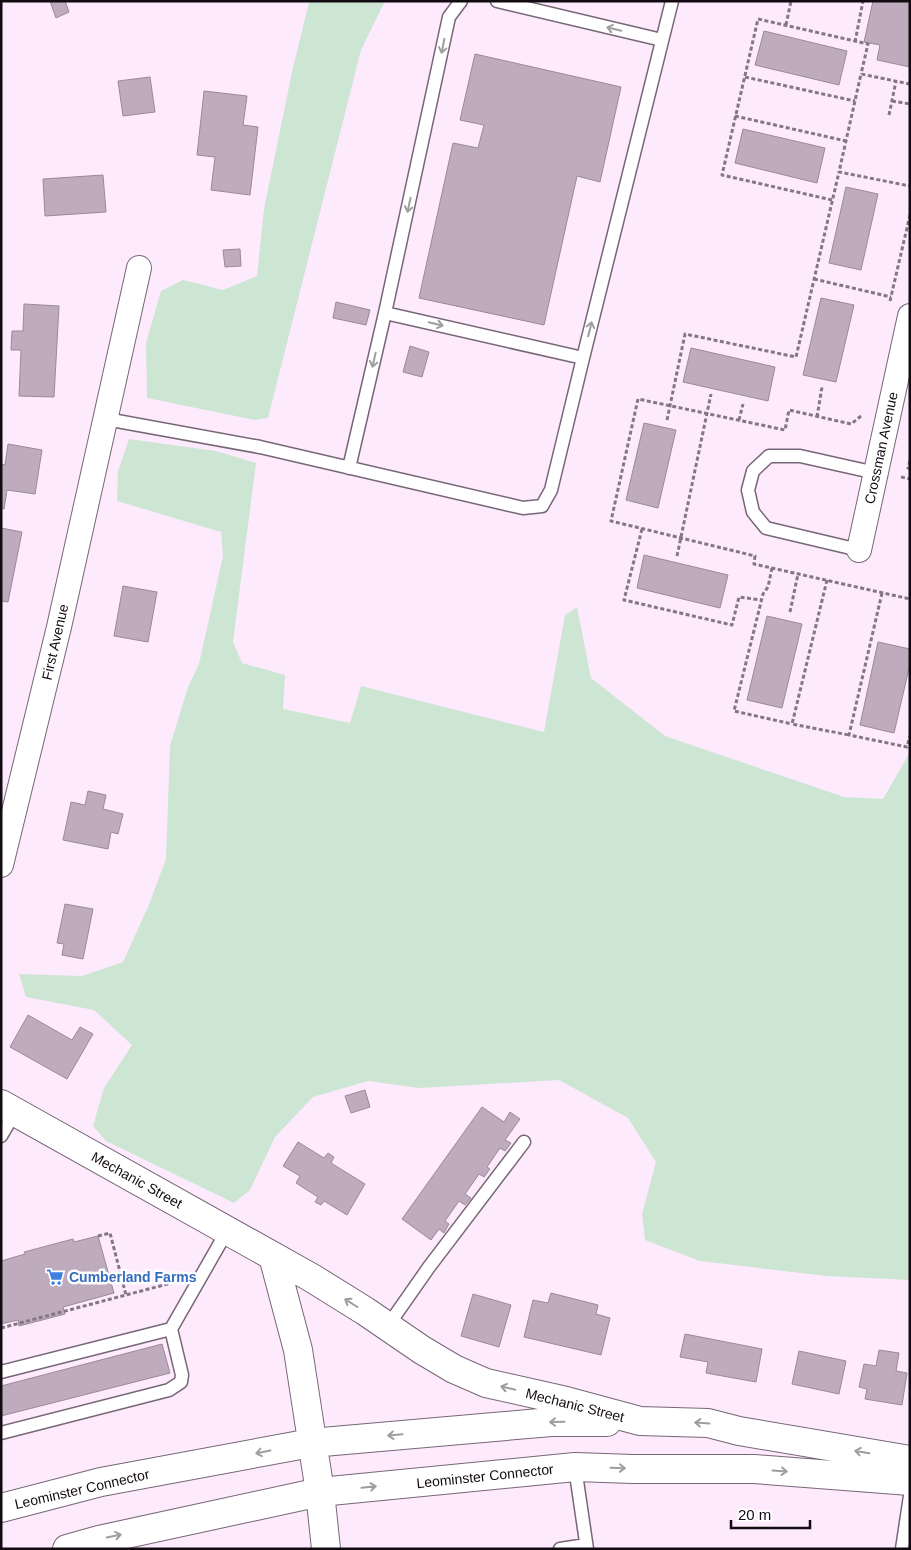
<svg xmlns="http://www.w3.org/2000/svg" width="911" height="1550" viewBox="0 0 911 1550" font-family="Arial,sans-serif">
  <style>
    .green { fill: #cde6d4 }
    .building { fill: #beacbe; stroke: #9a899a }
    .lines { fill: none; stroke-linecap: round; stroke-linejoin: round }
    .service-casing { stroke: #767; stroke-width: 15 }
    .minor-casing { stroke: #767; stroke-width: 26 }
    .tertiary-casing { stroke: #767; stroke-width: 30 }
    .secondary-casing { stroke: #767; stroke-width: 30 }
    .path { stroke: #847784; stroke-width: 3; stroke-dasharray: 4 2.5; stroke-linecap: butt }
    .service { stroke: #fff; stroke-width: 12 }
    .minor { stroke: #fff; stroke-width: 24 }
    .tertiary { stroke: #fff; stroke-width: 28 }
    .secondary { stroke: #fff; stroke-width: 28 }
    .oneway { stroke: #a09da0 }
    .labels { text-anchor: middle; dominant-baseline: central; stroke-width: 5; stroke-linejoin: round; paint-order: stroke }
    .street-label { font-size: 14px; fill: #120b12; stroke: #fefefe }
    .shop-label { font-size: 14px; font-weight: bold; fill: #366cbe; stroke: #fefefe; text-anchor: start }
  </style>
  <rect width="100%" height="100%" fill="#fdeafd"/>
  <!-- green -->
  <path class="green" d="M385 1 361 50 268 418 255 420 147 398 146 343 161 291 183 280 223 290 257 276 264 209 292 72 309 2Z
    M129 439 216 451 256 463 233 642 242 663 285 675 283 709 350 723 361 686 544 732 565 615 577 607 591 678 665 736 844 797 883 799 910 752V1280L826 1276 700 1261 645 1240 642 1214 656 1162 628 1118 559 1080 419 1088 368 1081 313 1097 275 1137 250 1190 234 1203 106 1141 93 1126 104 1088 132 1045 94 1010 26 997 19 974 82 976 123 962 148 907 166 859 170 746 188 687 199 664 223 556 221 532 117 501 118 471Z"/>
  <!-- building -->
  <path class="building" d="M50 1H65L69 12 56 18Z
    M873 1H910V67L877 60 880 45 864 42Z
    M764 31 847 51 839 85 755 65Z
    M475 54 621 87 600 182 577 176 544 325 419 298 453 143 478 148 484 125 460 120Z
    M150 77 155 112 123 116 118 81Z
    M204 91 247 96 243 125 258 127 250 195 211 190 215 157 197 155Z
    M743 129 825 148 817 183 735 163Z
    M103 175 106 212 45 216 43 179Z
    M846 187 878 194 861 270 829 263Z
    M240 249 241 266 225 267 223 250Z
    M821 298 854 305 836 382 803 375Z
    M336 302 370 310 366 325 333 318Z
    M24 304 59 306 54 397 19 396 21 350H11L12 331H23Z
    M410 346 429 352 422 377 403 372Z
    M691 348 775 367 768 401 683 382Z
    M644 423 676 430 658 508 626 500Z
    M8 444 42 450 35 494 7 490 4 509 1 508V464L5 465Z
    M1 528 22 532 8 602 1 601Z
    M644 555 728 575 720 608 637 588Z
    M123 586 157 592 148 642 114 636Z
    M767 616 802 624 782 708 747 700Z
    M878 642 910 649V664L894 733 860 725Z
    M88 791 106 795 103 809 123 814 118 834 111 832 108 849 63 840 71 802 85 805Z
    M65 904 93 909 83 959 62 955 64 944 57 943Z
    M28 1015 72 1040 80 1027 93 1034 67 1079 10 1047Z
    M365 1090 370 1107 351 1113 345 1096Z
    M482 1107 504 1122 510 1112 520 1119 505 1140 511 1143 505 1151 500 1148 487 1167 490 1169 484 1177 479 1174 465 1194 471 1198 465 1205 459 1201 445 1221 449 1224 444 1233 439 1229 431 1240 402 1219Z
    M298 1142 324 1158 328 1153 334 1157 331 1163 365 1184 347 1215 324 1201 321 1205 315 1202 318 1197 296 1183 300 1176 283 1166Z
    M98 1236 114 1293 63 1307 65 1314 19 1326 18 1320 1 1324V1261L25 1254 24 1252 73 1239 74 1242Z
    M551 1293 598 1305 596 1314 610 1318 601 1355 524 1337 533 1300 548 1303Z
    M473 1294 511 1305 499 1347 461 1336Z
    M685 1334 762 1349 756 1382 706 1373 708 1362 680 1357Z
    M162 1344 170 1373 1 1416V1386Z
    M879 1350 899 1353 896 1371 907 1373 902 1405 865 1399 867 1389 859 1387 864 1364 876 1366Z
    M799 1351 846 1361 839 1394 792 1384Z"/>
  <g class="lines">
    <!-- service casing -->
    <g class="service-casing">
      <path id="service" d="M461 1 449 17 385 313 583 358 672 1
        M497 1 662 40
        M106 419 260 447 523 508 542 506 551 490 583 358
        M349 468 385 313
        M859 550 766 528 753 512 748 490 753 471 769 456H800L876 473
        M1 1136 15 1112
        M387 1327 429 1267 524 1142
        M171 1329 227 1231
        M1 1372 171 1329 182 1375 181 1382 169 1390 1 1433
        M575 1467 587 1549
        M560 1549 586 1545
        M902 1549 910 1496"/>
    </g>
    <!-- minor casing -->
    <g class="minor-casing">
      <path id="minor" d="M859 550 910 316
        M1 865 59 627 139 268"/>
    </g>
    <!-- tertiary casing -->
    <g class="tertiary-casing">
      <path id="tertiary" d="M320 1492 326 1549"/>
    </g>
    <!-- secondary casing -->
    <g class="secondary-casing">
      <path id="secondary" d="M1 1104 312 1278 365 1311 422 1350 454 1369 486 1383 566 1401 640 1421 708 1423 739 1431 910 1460
        M273 1256 298 1350 320 1492
        M1 1508 101 1482 311 1443 551 1422H607
        M67 1549 99 1540 320 1492 575 1467 633 1469H754L910 1481"/>
    </g>
    <!-- path -->
    <path class="path" d="M786 25 791 1
      M855 42 863 1
      M745 77 855 101
      M910 84 861 74 839 172 910 186
      M892 101 910 104
      M889 115 896 81
      M735 116 846 141
      M832 200 722 175 758 19 868 44 861 74
      M814 279 891 297
      M890 301 910 215
      M861 416 851 424 789 410 785 430 638 399 611 521 755 556 754 564 910 599
      M817 417 822 387
      M667 420 685 334 796 357 839 172
      M739 420 743 404
      M910 461 908 468H910
      M901 477 910 479
      M642 529 624 600 732 625 739 597 761 600
      M677 556 711 394
      M772 568 768 587 763 594 734 711 792 724
      M827 580 792 724 849 735
      M882 593 849 735 907 747 910 736
      M790 612 798 574
      M98 1236 110 1233 126 1295
      M1 1328 175 1282"/>
    <!-- service -->
    <use href="#service" class="service"/>
    <!-- minor -->
    <use href="#minor" class="minor"/>
    <!-- tertiary -->
    <use href="#tertiary" class="tertiary"/>
    <!-- secondary -->
    <use href="#secondary" class="secondary"/>
  </g>
  <!-- one-way arrows -->
  <defs><path id="oneway-shaft" d="M-6 0H5M1.5-3L5.5 0L1.5 3" fill="none" stroke-width="1.6" stroke-linecap="round" stroke-linejoin="round" transform="scale(1.25)"/></defs>
  <g class="oneway">
    <use href="#oneway-shaft" transform="translate(614 29) rotate(-167)"/>
    <use href="#oneway-shaft" transform="translate(443 46) rotate(101)"/>
    <use href="#oneway-shaft" transform="translate(409 205) rotate(102)"/>
    <use href="#oneway-shaft" transform="translate(436 324) rotate(13)"/>
    <use href="#oneway-shaft" transform="translate(590 329) rotate(-76)"/>
    <use href="#oneway-shaft" transform="translate(374 360) rotate(103)"/>
    <use href="#oneway-shaft" transform="translate(351 1303) rotate(-148)"/>
    <use href="#oneway-shaft" transform="translate(508 1388) rotate(-167)"/>
    <use href="#oneway-shaft" transform="translate(557 1422) rotate(179)"/>
    <use href="#oneway-shaft" transform="translate(702 1423) rotate(-176)"/>
    <use href="#oneway-shaft" transform="translate(395 1435) rotate(175)"/>
    <use href="#oneway-shaft" transform="translate(263 1452) rotate(169)"/>
    <use href="#oneway-shaft" transform="translate(862 1452) rotate(-170)"/>
    <use href="#oneway-shaft" transform="translate(618 1468) rotate(2)"/>
    <use href="#oneway-shaft" transform="translate(780 1471) rotate(4)"/>
    <use href="#oneway-shaft" transform="translate(369 1487) rotate(-6)"/>
    <use href="#oneway-shaft" transform="translate(114 1536) rotate(-12)"/>
  </g>
  <!-- icons -->
  <defs>
    <g id="supermarket-bare" transform="scale(1.35)"><path d="M-6-5.5h2.5l.6 2H6L4.5 2H-2.5L-4.4-4H-6ZM-1.5 3.2a1.3 1.3 0 1 0 .1 0ZM3 3.2a1.3 1.3 0 1 0 .1 0Z" fill="#3f7fe0" stroke="#fefefe" stroke-width="2.5" paint-order="stroke"/></g>
  </defs>
  <g fill-rule="evenodd">
    <use href="#supermarket-bare" x="55" y="1277"/>
  </g>
  <g class="labels">
    <!-- street labels -->
    <g class="street-label">
      <text transform="translate(881 448) rotate(-78)">Crossman Avenue</text>
      <text transform="translate(55 642) rotate(-77)">First Avenue</text>
      <text transform="translate(137 1180) rotate(29)">Mechanic Street</text>
      <text transform="translate(575 1405) rotate(14)">Mechanic Street</text>
      <text transform="translate(485 1476) rotate(-6)">Leominster Connector</text>
      <text transform="translate(82 1489) rotate(-13)">Leominster Connector</text>
    </g>
    <!-- shop labels -->
    <g class="shop-label">
      <text x="69" y="1277">Cumberland Farms</text>
    </g>
  </g>
  <!-- border -->
  <rect width="911" height="1550" fill="none" stroke="#120b12" stroke-width="5"/>
  <!-- scale -->
  <path d="M731 1520v8h79v-8" fill="none" stroke="#120b12" stroke-width="2.5"/>
  <text x="738" y="1520" font-size="15" fill="#120b12" stroke="#fefefe" stroke-width="4" paint-order="stroke">20 m</text>
</svg>
